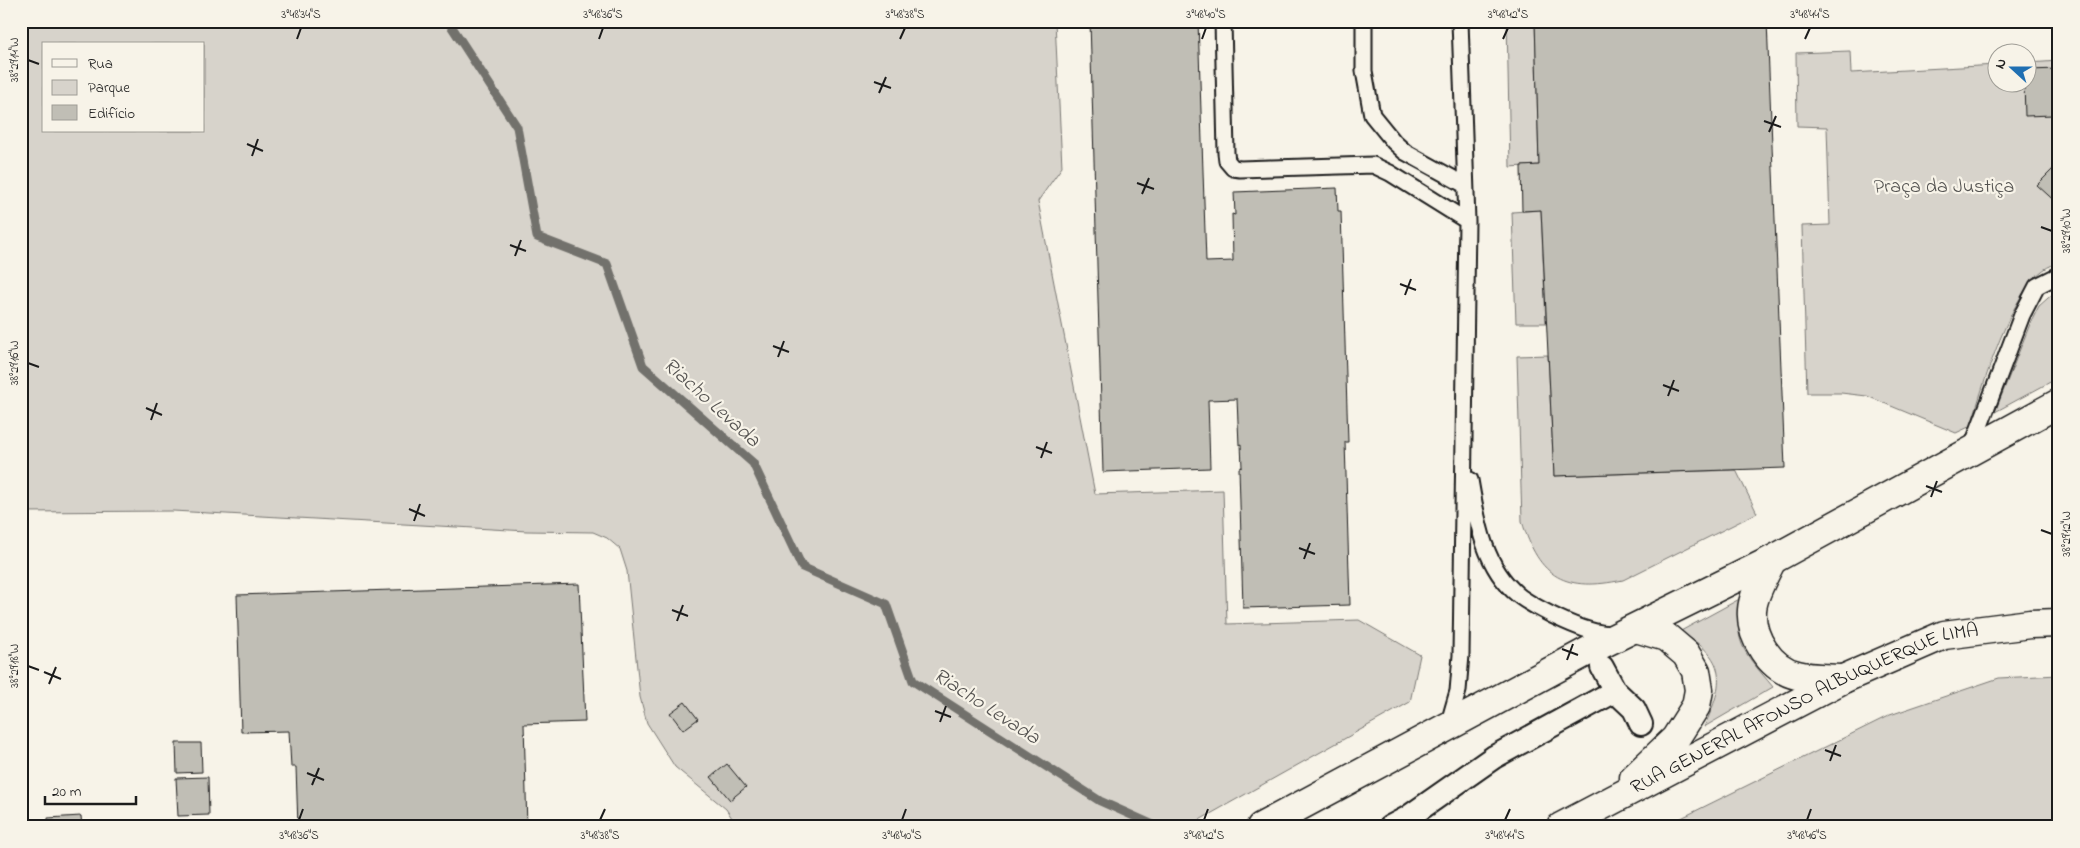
<svg xmlns="http://www.w3.org/2000/svg" width="2080" height="848" viewBox="0 0 2080 848" font-family="'Indie Flower',sans-serif">
  <style>
    .green { fill: #d7d3cb; stroke: #7a7874; fill-rule: evenodd }
    .lines { fill: none; stroke-linecap: round; stroke-linejoin: round }
    .stream { stroke: #72716c; stroke-width: 9 }
    .building { fill: #c0beb5; stroke: #1c1c1c }
    .service-casing { stroke: #1c1c1c; stroke-width: 19 }
    .pedestrian-casing { stroke: #1c1c1c; stroke-width: 26 }
    .minor-casing { stroke: #1c1c1c; stroke-width: 31 }
    .service { stroke: #f7f3e8; stroke-width: 15 }
    .pedestrian { stroke: #f7f3e8; stroke-width: 22 }
    .minor { stroke: #f7f3e8; stroke-width: 28 }
    .ticks { fill: none; stroke: #1c1c1c; stroke-width: 2 }
    .labels { text-anchor: middle; dominant-baseline: central; stroke-width: 4.5; stroke-linejoin: round; paint-order: stroke }
    .park-label { font-size: 20px; fill: #545351; stroke: #f7f3e8 }
    .street-label { font-size: 20px; fill: #1c1c1c; stroke: #f7f3e8 }
    .water-label { font-size: 21px; font-style: italic; fill: #565452; stroke: #f7f3e8 }
    .neatline { fill: none; stroke: #1c1c1c; stroke-width: 2 }
    .ticks-label { font-size: 12px; text-anchor: middle; fill: #1c1c1c }
  </style>
  <rect width="100%" height="100%" fill="#f7f3e8"/>
  <filter id="ink" filterUnits="userSpaceOnUse"><feTurbulence type="fractalNoise" baseFrequency=".02" numOctaves="2"/><feDisplacementMap in="SourceGraphic" scale="10" xChannelSelector="R" yChannelSelector="G"/><feConvolveMatrix kernelMatrix="1 2 1 2 8 2 1 2 1" color-interpolation-filters="sRGB"/></filter>
  <g filter="url(#ink)">
    <!-- green -->
    <path class="green" d="M21 21H1055L1062 167 1038 201 1095 494 1223 490 1227 624 1359 620 1420 655 1410 702 1187 827H738L726 809 675 767 647 723 640 697 627 571 620 549 607 538 593 532 527 531 173 511 21 512ZM44 44H204V131H44Z
      M1507 21H1535L1539 165 1510 167Z
      M1850 51 1851 73 1997 65 1998 82H2028V63L2059 61V264C2017 265 1981 391 1971 426L1956 433 1867 396 1841 393H1807L1802 226 1830 225 1827 127 1797 126 1796 53Z
      M1541 210 1546 323H1516L1512 212Z
      M2056 291H2059V360L2054 380 1995 412 2030 324 2039 306Z
      M1548 355 1554 476 1736 470 1757 513 1623 580C1566 592 1539 579 1522 521L1517 356Z
      M1745 596C1729 641 1745 653 1773 687L1704 727C1725 682 1728 657 1679 632Z
      M2059 675V827H1663L1890 715 1999 678Z"/>
    <g class="lines">
      <!-- stream -->
      <path class="stream" d="M448 21 517 127 537 237 607 264 643 366 753 463 802 567 886 604 913 681 1100 801 1158 827"/>
    </g>
    <!-- building -->
    <path class="building" d="M1090 21H1198L1206 262 1233 261 1232 214 1235 215 1234 192 1337 188 1338 211H1341L1348 442H1345L1350 605 1243 608 1239 468 1242 467 1241 444 1239 445 1237 399 1208 400 1210 468 1103 472Z
      M1535 21H1767L1785 468 1554 476 1541 210 1522 211 1521 166 1539 165Z
      M2059 69V107H2053V115L2025 116 2024 82H2028V70Z
      M2057 165 2059 167V205L2037 185Z
      M579 584 585 722 524 724 527 827H298L296 767H291L289 731 241 732 237 595Z
      M685 702 698 719 683 730 670 713Z
      M176 743H201L202 772 177 773Z
      M727 764 746 787 730 800 711 777Z
      M208 777 209 815 178 816 176 778Z
      M81 816 82 827H48V818Z"/>
    <g class="lines">
      <!-- service casing -->
      <g class="service-casing">
        <path id="service" d="M1223 21 1226 153 1227 161 1233 168 1240 169 1373 165 1390 173 1467 221
          M1364 21V71L1372 115 1394 142 1405 152 1465 185
          M1970 452 2022 315 2037 286 2059 275
          M1470 480C1477 521 1484 567 1518 595 1529 604 1544 611 1558 618 1575 626 1594 634 1613 634
          M1448 726 1458 691 1461 655 1467 221 1460 21"/>
      </g>
      <!-- pedestrian casing -->
      <g class="pedestrian-casing">
        <path id="pedestrian" d="M1615 691 1634 709 1641 724
          M1390 827 1407 818 1494 757 1615 691 1602 667"/>
      </g>
      <!-- minor casing -->
      <g class="minor-casing">
        <g id="minor">
          <path d="M1772 560C1765 575 1753 594 1752 610 1750 637 1770 669 1797 675 1811 679 1829 678 1843 679"/>
          <path d="M1634 778 1675 739 1696 706 1699 690 1696 671 1686 654 1666 637 1636 628"/>
          <path d="M1261 827 1594 648 1772 560 2059 403"/>
          <path id="s1" d="M1561 827 1843 679 1944 635 2030 624 2059 623"/>
        </g>
      </g>
      <!-- service -->
      <use href="#service" class="service"/>
      <!-- pedestrian -->
      <use href="#pedestrian" class="pedestrian"/>
      <!-- minor -->
      <use href="#minor" class="minor"/>
    </g>
  </g>
  <!-- ticks -->
  <path class="ticks" d="M297 39 301 28M599 39 603 28M900 39 905 28M1202 39 1206 28M1503 39 1508 28M1805 39 1810 28M28 60 39 64M874 82 891 88M879 93 886 77M1764 121 1781 127M1769 132 1776 116M247 144 263 151M252 156 258 139M1137 183 1154 189M1142 194 1149 178M2041 227 2052 231M510 245 526 251M515 256 521 240M1400 284 1416 290M1405 295 1411 279M773 346 789 352M778 357 784 341M28 363 39 367M1663 385 1679 391M1668 396 1674 380M146 408 162 415M151 420 157 403M1036 447 1052 453M1041 458 1047 442M1926 486 1942 492M1931 497 1937 481M409 509 425 516M414 521 420 504M2041 530 2052 534M1299 548 1315 554M1304 559 1310 543M672 610 688 616M677 621 683 605M1562 649 1578 655M1567 660 1573 644M28 666 39 670M44 672 61 679M49 684 56 667M935 711 951 717M940 722 946 706M1825 750 1841 756M1830 761 1836 745M307 773 324 780M312 785 319 768M299 820 303 809M600 820 605 809M902 820 906 809M1204 820 1208 809M1505 820 1510 809M1807 820 1811 809"/>
  <g class="labels">
    <!-- park labels -->
    <g class="park-label">
      <text x="1944" y="187">Praça da Justiça</text>
    </g>
    <!-- street labels -->
    <g class="street-label">
      <text stroke="none"><textPath href="#s1" startOffset="272">RUA GENERAL AFONSO ALBUQUERQUE LIMA</textPath></text>
    </g>
    <!-- water labels -->
    <g class="water-label">
      <text transform="translate(711 403) rotate(42)">Riacho Levada</text>
      <text transform="translate(986 707) rotate(33)">Riacho Levada</text>
    </g>
  </g>
  <!-- margin -->
  <rect width="2080" height="848" fill="none" stroke="#f7f3e8" stroke-width="55"/>
  <!-- legend -->
  <rect x="42" y="42" width="162" height="90" fill="#f7f3e8" stroke="#9f9d96"/>
  <rect x="52" y="59" width="25" height="8" fill="#f7f3e8" stroke="#9f9d96"/>
  <text x="88" y="68" font-size="15" fill="#1c1c1c">Rua</text>
  <rect x="52" y="80" width="25" height="15" fill="#d7d3cb" stroke="#9f9d96"/>
  <text x="88" y="92" font-size="15" fill="#1c1c1c">Parque</text>
  <rect x="52" y="105" width="25" height="15" fill="#c0beb5" stroke="#9f9d96"/>
  <text x="88" y="118" font-size="15" fill="#1c1c1c">Edifício</text>
  <!-- north arrow -->
  <g transform="translate(2012 68) rotate(291)"><circle r="24" fill="#f7f3e8" stroke="#9f9d96"/>
  <path d="M0-4L9 19L0 12L-9 19Z" fill="#1f6fb2"/>
  <text y="-8" font-size="14" font-weight="bold" text-anchor="middle" fill="#1c1c1c">N</text>
  </g>
  <!-- scale -->
  <path d="M45 796v8h91v-8" fill="none" stroke="#1c1c1c" stroke-width="2.5"/>
  <text x="52" y="796" font-size="15" fill="#1c1c1c" stroke="#f7f3e8" stroke-width="4" paint-order="stroke">20 m</text>
  <rect x="28" y="28" width="2024" height="792" class="neatline"/>
  <g class="ticks-label">
    <text x="301" y="18">3°48'34"S</text>
    <text x="603" y="18">3°48'36"S</text>
    <text x="905" y="18">3°48'38"S</text>
    <text x="1206" y="18">3°48'40"S</text>
    <text x="1508" y="18">3°48'42"S</text>
    <text x="1810" y="18">3°48'44"S</text>
    <text transform="translate(14 60) rotate(-90)" y="4">38°29'14"W</text>
    <text transform="translate(2066 231) rotate(-90)" y="4">38°29'10"W</text>
    <text transform="translate(14 363) rotate(-90)" y="4">38°29'16"W</text>
    <text transform="translate(2066 534) rotate(-90)" y="4">38°29'12"W</text>
    <text transform="translate(14 666) rotate(-90)" y="4">38°29'18"W</text>
    <text x="299" y="839">3°48'36"S</text>
    <text x="600" y="839">3°48'38"S</text>
    <text x="902" y="839">3°48'40"S</text>
    <text x="1204" y="839">3°48'42"S</text>
    <text x="1505" y="839">3°48'44"S</text>
    <text x="1807" y="839">3°48'46"S</text>
  </g>
</svg>
